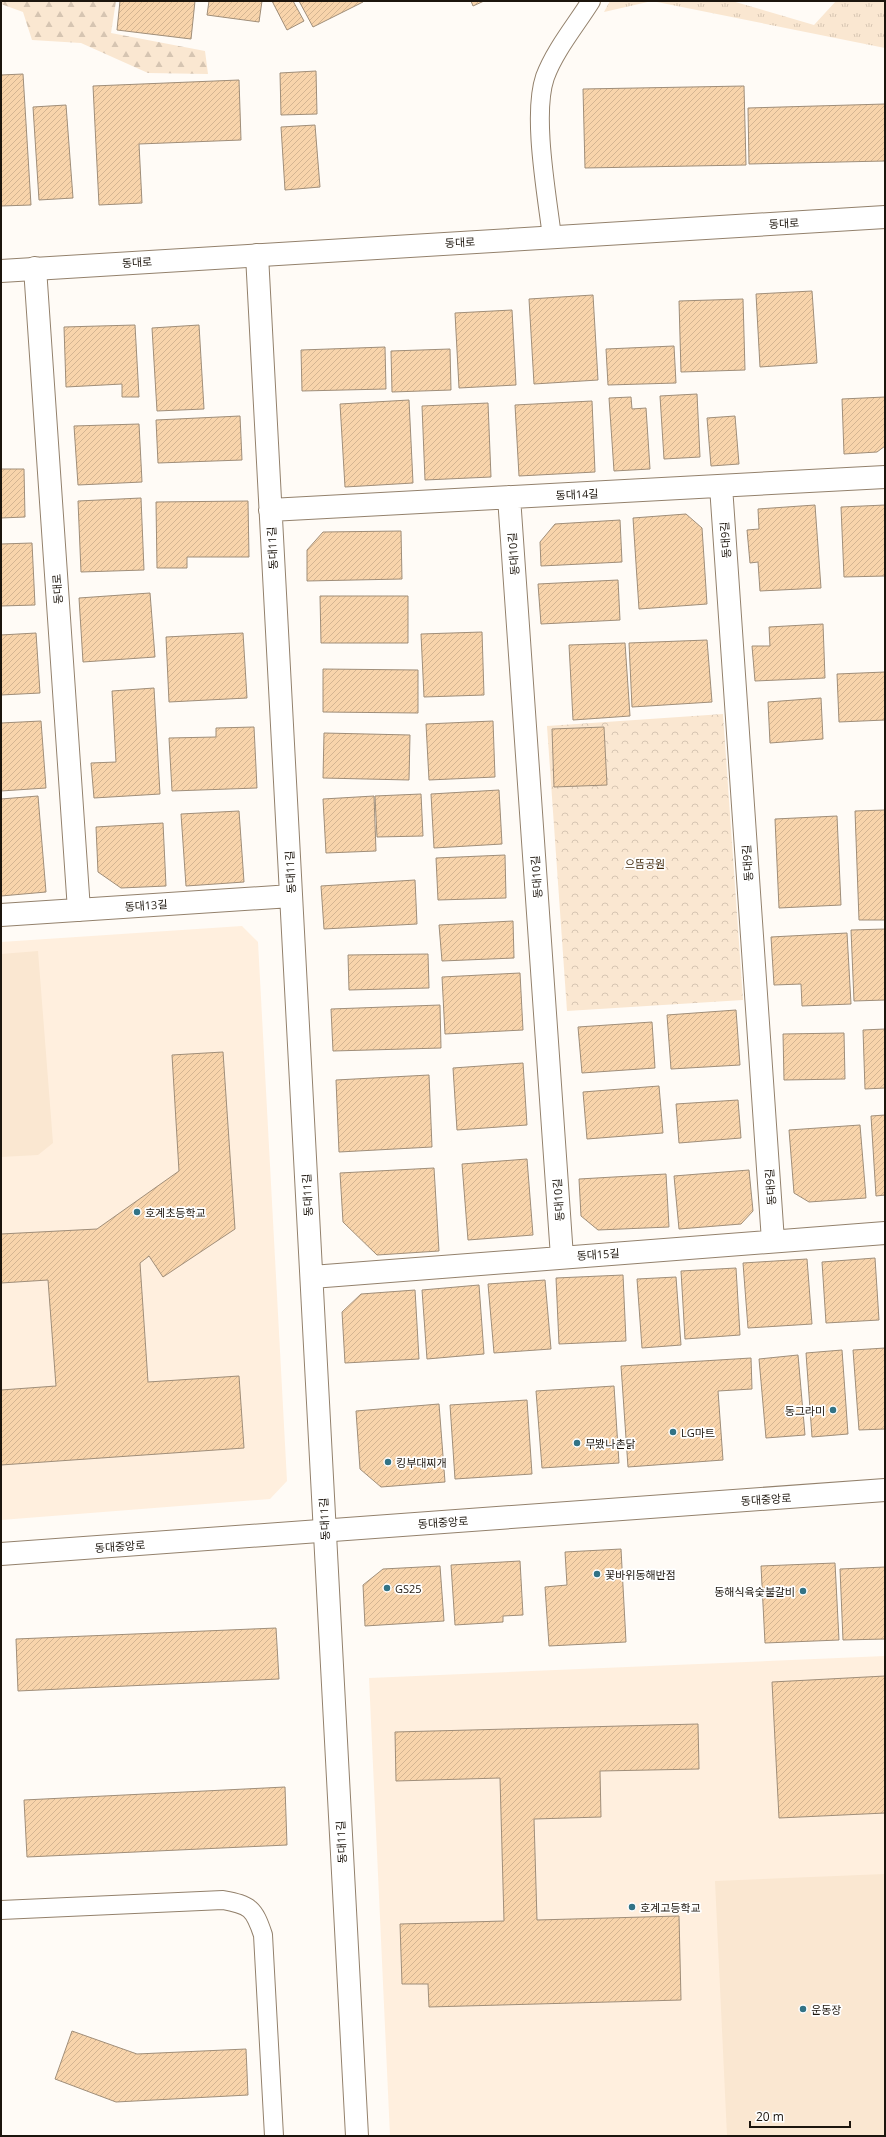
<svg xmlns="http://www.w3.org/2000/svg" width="886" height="2137" viewBox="0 0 886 2137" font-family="'Open Sans','Noto Sans KR',sans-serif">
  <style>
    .built { fill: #ffefde }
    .grass { fill: url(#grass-tufts) }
    .forest { fill: url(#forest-firs) }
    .park { fill: url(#park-crowns) }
    .pitch { fill: #fae7d1 }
    .building { fill: url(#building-hatch); stroke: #a08e79 }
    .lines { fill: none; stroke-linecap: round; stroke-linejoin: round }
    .service-casing { stroke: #93816c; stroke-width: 20 }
    .minor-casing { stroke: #93816c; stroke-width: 24 }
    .tertiary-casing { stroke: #93816c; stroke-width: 24 }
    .service { stroke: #fff; stroke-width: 18 }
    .minor { stroke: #fff; stroke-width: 22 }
    .tertiary { stroke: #fff; stroke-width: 22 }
    .poi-dot { fill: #327386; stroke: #fff; stroke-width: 1.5 }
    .labels { text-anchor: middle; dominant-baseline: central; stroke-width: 3.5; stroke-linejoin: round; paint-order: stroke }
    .street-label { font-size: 11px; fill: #1c150d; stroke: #fff }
    .park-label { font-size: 11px; fill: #422a0b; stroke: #fff }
    .poi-label { font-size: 11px; fill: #1c150d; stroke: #fff; text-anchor: start }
  </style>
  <defs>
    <pattern id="grass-tufts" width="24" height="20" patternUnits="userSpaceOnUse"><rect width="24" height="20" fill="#fae7d1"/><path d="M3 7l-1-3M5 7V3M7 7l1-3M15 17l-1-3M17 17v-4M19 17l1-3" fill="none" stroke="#d6c5b2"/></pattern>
    <pattern id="forest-firs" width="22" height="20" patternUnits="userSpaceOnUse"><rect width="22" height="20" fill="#fae7d1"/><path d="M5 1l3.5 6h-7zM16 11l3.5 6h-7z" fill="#d6c5b2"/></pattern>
    <pattern id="park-crowns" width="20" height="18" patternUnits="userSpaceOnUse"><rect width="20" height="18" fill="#fae7d1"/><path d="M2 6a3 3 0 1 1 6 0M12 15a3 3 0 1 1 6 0" fill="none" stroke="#d6c5b2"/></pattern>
    <pattern id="building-hatch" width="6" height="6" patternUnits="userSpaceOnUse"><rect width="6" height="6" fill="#f8d4ab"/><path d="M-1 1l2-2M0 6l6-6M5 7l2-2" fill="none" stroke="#d4b592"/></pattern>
  </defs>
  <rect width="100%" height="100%" fill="#fffbf6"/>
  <!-- built -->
  <path class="built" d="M242 926 258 942 287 1481 270 1499 1 1520V942Z
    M885 1656V2136H390L369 1678Z"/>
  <!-- grass -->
  <path class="grass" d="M610 1H732L814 25 836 1H885V48L652 1 604 12Z"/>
  <!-- forest -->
  <path class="forest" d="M1 1H116L111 33 205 51 208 74 148 73 81 43 32 40 23 12 1 4Z"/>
  <!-- park -->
  <path class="park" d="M723 714 743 1000 567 1011 547 726Z"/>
  <!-- pitch -->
  <path class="pitch" d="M38 951 53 1143 38 1155 1 1157V954Z
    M885 1874V2136H727L715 1881Z"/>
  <!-- building -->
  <path class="building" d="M120 1H195L191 39 117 30Z
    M209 1H262L259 22 207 15Z
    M272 1H293L304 21 287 30Z
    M299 1H362L363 2 313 27Z
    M471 1H484L473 6Z
    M316 71 317 114 281 115 280 73Z
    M23 74 31 205 1 206V75Z
    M239 80 241 140 139 144 142 203 99 205 93 86Z
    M744 86 746 165 585 168 583 89Z
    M885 104V161L749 164 748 108Z
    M66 105 73 198 39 200 33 107Z
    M315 125 320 187 285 190 281 127Z
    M812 291 817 363 760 367 756 294Z
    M593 295 598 380 534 384 529 299Z
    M743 299 745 370 681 372 679 301Z
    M512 310 516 385 459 388 455 313Z
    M135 325 139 397H122V384L66 387 64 327Z
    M199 325 204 409 157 411 152 328Z
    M674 346 676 383 608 385 606 349Z
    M385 347 386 389 302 391 301 350Z
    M450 349 451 390 392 392 391 351Z
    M697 394 700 457 664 459 660 396Z
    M631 397 632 409 646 408 650 469 614 471 609 398Z
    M885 397V446L877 452 844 454 842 399Z
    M409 400 413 483 345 487 340 404Z
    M592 401 595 472 519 476 515 405Z
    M488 403 491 477 425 480 422 406Z
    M240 416 242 460 158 463 156 420Z
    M735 416 739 464 711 466 707 418Z
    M139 424 142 482 78 485 74 426Z
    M1 469H24L25 517 1 518Z
    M141 498 144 570 81 572 78 501Z
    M248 501 249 557H187V568H157L156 502Z
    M815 505 821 588 760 591 758 562 750 563 747 530 759 529 758 509Z
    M885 505V576L844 577 841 507Z
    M686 514 702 528 707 604 639 609 633 518Z
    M620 520 622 562 541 566 540 542 555 524Z
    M401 531 402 579 307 581V550L323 532Z
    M32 543 35 605 1 606V544Z
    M618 580 620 620 541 624 538 584Z
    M150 593 155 657 83 662 79 598Z
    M320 596H408V643H321Z
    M823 624 825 678 755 681 752 646H770L769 627Z
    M482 632 484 695 424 697 421 634Z
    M36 633 40 693 1 695V635Z
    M243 633 247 698 169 702 166 637Z
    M707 640 712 702 632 707 629 643Z
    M625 643 630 716 573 720 569 645Z
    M323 669 418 670V713L323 712Z
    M885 672V720L839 722 837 674Z
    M154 688 160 794 94 798 91 763 116 762 112 691Z
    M821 698 823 739 770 743 768 702Z
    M41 721 46 788 1 791V723Z
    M493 721 495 777 429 780 426 724Z
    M254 727 257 788 172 791 169 738 216 737V728Z
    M604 727 607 785 554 787 552 729Z
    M324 733 410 735 409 780 323 778Z
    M499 790 502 844 434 848 431 794Z
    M421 794 423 836 377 837 375 796Z
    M38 796 46 892 1 896V799Z
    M374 796 376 851 326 853 323 799Z
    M885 810V920H859L855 811Z
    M239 811 244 882 186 886 181 814Z
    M837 816 841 905 779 908 775 819Z
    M163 823 166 886 121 888 98 872 96 827Z
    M505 855 506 898 438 900 436 858Z
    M415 880 417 924 324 929 321 886Z
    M513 921 514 958 442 961 439 925Z
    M885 929V1000L854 1001 851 930Z
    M847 933 851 1004 802 1006 801 984 774 985 771 937Z
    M428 954 429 988 349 990 348 955Z
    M520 973 523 1030 445 1034 442 977Z
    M440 1005 441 1048 333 1051 331 1009Z
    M736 1010 740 1065 671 1069 667 1015Z
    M652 1022 655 1068 582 1073 578 1027Z
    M885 1029V1088L865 1089 863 1030Z
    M844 1033 845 1079 784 1080 783 1034Z
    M223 1052 235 1229 163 1277 149 1256 140 1263 148 1382 239 1376 244 1448 1 1465V1390L56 1386 48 1280 1 1283V1234L97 1229 179 1171 172 1055Z
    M523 1063 527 1125 457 1130 453 1068Z
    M429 1075 432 1147 339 1152 336 1080Z
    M659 1086 663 1133 587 1139 583 1092Z
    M738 1100 741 1138 679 1143 676 1104Z
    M885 1115V1195L876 1196 871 1116Z
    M860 1125 866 1198 809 1202 794 1193 789 1130Z
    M527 1159 533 1235 468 1240 462 1164Z
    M434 1168 439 1251 377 1255 343 1222 340 1173Z
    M749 1170 753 1211 741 1224 679 1229 674 1176Z
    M666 1174 669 1227 598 1230 581 1216 579 1179Z
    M875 1258 879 1320 826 1323 822 1262Z
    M807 1259 812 1324 748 1328 743 1263Z
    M736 1268 740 1335 685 1339 681 1271Z
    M623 1275 626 1341 559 1344 556 1278Z
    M676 1277 681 1345 642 1348 637 1279Z
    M545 1280 551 1349 494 1353 488 1284Z
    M479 1285 484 1354 427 1359 422 1290Z
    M415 1290 419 1359 345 1363 342 1312 361 1294Z
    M885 1348V1429L859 1430 853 1350Z
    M842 1350 848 1434 812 1437 806 1353Z
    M798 1355 805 1435 766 1438 759 1359Z
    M751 1358 752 1389 718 1391 723 1460 628 1467 621 1366Z
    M614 1386 619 1463 542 1468 536 1391Z
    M527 1400 532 1474 455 1479 450 1405Z
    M439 1404 445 1482 381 1487 360 1469 356 1411Z
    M621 1549 626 1642 549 1646 545 1587 567 1585 565 1552Z
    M520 1561 523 1615 503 1616V1622L455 1625 451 1565Z
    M835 1563 839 1640 765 1643 761 1566Z
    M440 1566 444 1621 365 1626 363 1585 383 1569Z
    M885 1567V1639L843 1640 840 1569Z
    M276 1628 279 1679 18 1691 16 1639Z
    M885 1676V1813L779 1818 772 1682Z
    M698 1724 699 1769 600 1771 601 1817 534 1819 537 1920 679 1916 681 2000 429 2007 428 1984H402L400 1924 504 1921 500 1778 396 1781 395 1732Z
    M285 1787 287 1845 27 1857 24 1800Z
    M72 2031 137 2054 246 2049 248 2095 116 2102 55 2079Z"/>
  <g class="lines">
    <!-- service casing -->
    <g class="service-casing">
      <path id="service" d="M552 237C547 195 532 115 545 77 555 50 576 25 591 1
        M1 1910 223 1900C250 1905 254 1908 263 1935L274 2136"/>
    </g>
    <!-- minor casing -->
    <g class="minor-casing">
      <path id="minor" d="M257 255 357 2136
        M35 268 79 910
        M721 486 773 1241
        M509 497 562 1257
        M270 510 885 477
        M1 915 291 896
        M312 1277 885 1233"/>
    </g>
    <!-- tertiary casing -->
    <g class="tertiary-casing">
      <path id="tertiary" d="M1 271 885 217
        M1 1554 885 1490"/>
    </g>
    <!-- service -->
    <use href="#service" class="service"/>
    <!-- minor -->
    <use href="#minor" class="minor"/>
    <!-- tertiary -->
    <use href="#tertiary" class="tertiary"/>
  </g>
  <!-- markers -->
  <g class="poi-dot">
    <circle cx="137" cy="1212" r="4"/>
    <circle cx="833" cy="1410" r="4"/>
    <circle cx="673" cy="1432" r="4"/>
    <circle cx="577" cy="1443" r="4"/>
    <circle cx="388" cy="1462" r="4"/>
    <circle cx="597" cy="1574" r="4"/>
    <circle cx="387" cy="1588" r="4"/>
    <circle cx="803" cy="1591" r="4"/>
    <circle cx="632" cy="1907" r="4"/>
    <circle cx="803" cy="2009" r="4"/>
  </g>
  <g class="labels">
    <!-- street labels -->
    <g class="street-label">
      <text transform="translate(784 223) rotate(-3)">동대로</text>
      <text transform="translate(460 242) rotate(-3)">동대로</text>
      <text transform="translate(137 262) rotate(-4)">동대로</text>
      <text transform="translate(577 494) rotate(-3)">동대14길</text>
      <text transform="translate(725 540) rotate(-94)">동대9길</text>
      <text transform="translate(272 548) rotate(-93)">동대11길</text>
      <text transform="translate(513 554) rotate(-94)">동대10길</text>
      <text transform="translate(57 589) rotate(-94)">동대로</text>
      <text transform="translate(747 863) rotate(-94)">동대9길</text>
      <text transform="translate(290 872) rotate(-93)">동대11길</text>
      <text transform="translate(536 877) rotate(-94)">동대10길</text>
      <text transform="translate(146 905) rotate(-4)">동대13길</text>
      <text transform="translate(770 1187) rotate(-94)">동대9길</text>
      <text transform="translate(307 1195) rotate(-93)">동대11길</text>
      <text transform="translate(558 1200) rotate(-94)">동대10길</text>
      <text transform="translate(598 1254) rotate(-4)">동대15길</text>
      <text transform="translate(766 1499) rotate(-4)">동대중앙로</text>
      <text transform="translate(324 1519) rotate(-93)">동대11길</text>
      <text transform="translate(443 1522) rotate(-4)">동대중앙로</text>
      <text transform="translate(120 1546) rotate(-4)">동대중앙로</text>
      <text transform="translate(341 1842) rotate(-93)">동대11길</text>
    </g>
    <!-- park labels -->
    <g class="park-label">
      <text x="645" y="863">으뜸공원</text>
    </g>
    <!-- poi labels -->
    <g class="poi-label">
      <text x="145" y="1212">호계초등학교</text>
      <text x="825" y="1410" text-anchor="end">동그라미</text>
      <text x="681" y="1432">LG마트</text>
      <text x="585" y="1443">무봤나촌닭</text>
      <text x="396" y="1462">킹부대찌개</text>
      <text x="605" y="1574">꽃바위동해반점</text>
      <text x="395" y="1588">GS25</text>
      <text x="795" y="1591" text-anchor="end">동해식육숯불갈비</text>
      <text x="640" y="1907">호계고등학교</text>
      <text x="811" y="2009">운동장</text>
    </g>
  </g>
  <!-- border -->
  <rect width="886" height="2137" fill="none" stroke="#1c150d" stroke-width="4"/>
  <!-- scale -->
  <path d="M750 2121v6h100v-6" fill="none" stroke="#1c150d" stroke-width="2"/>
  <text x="756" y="2121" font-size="12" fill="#1c150d" stroke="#ffffff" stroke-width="3" paint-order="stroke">20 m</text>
</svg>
